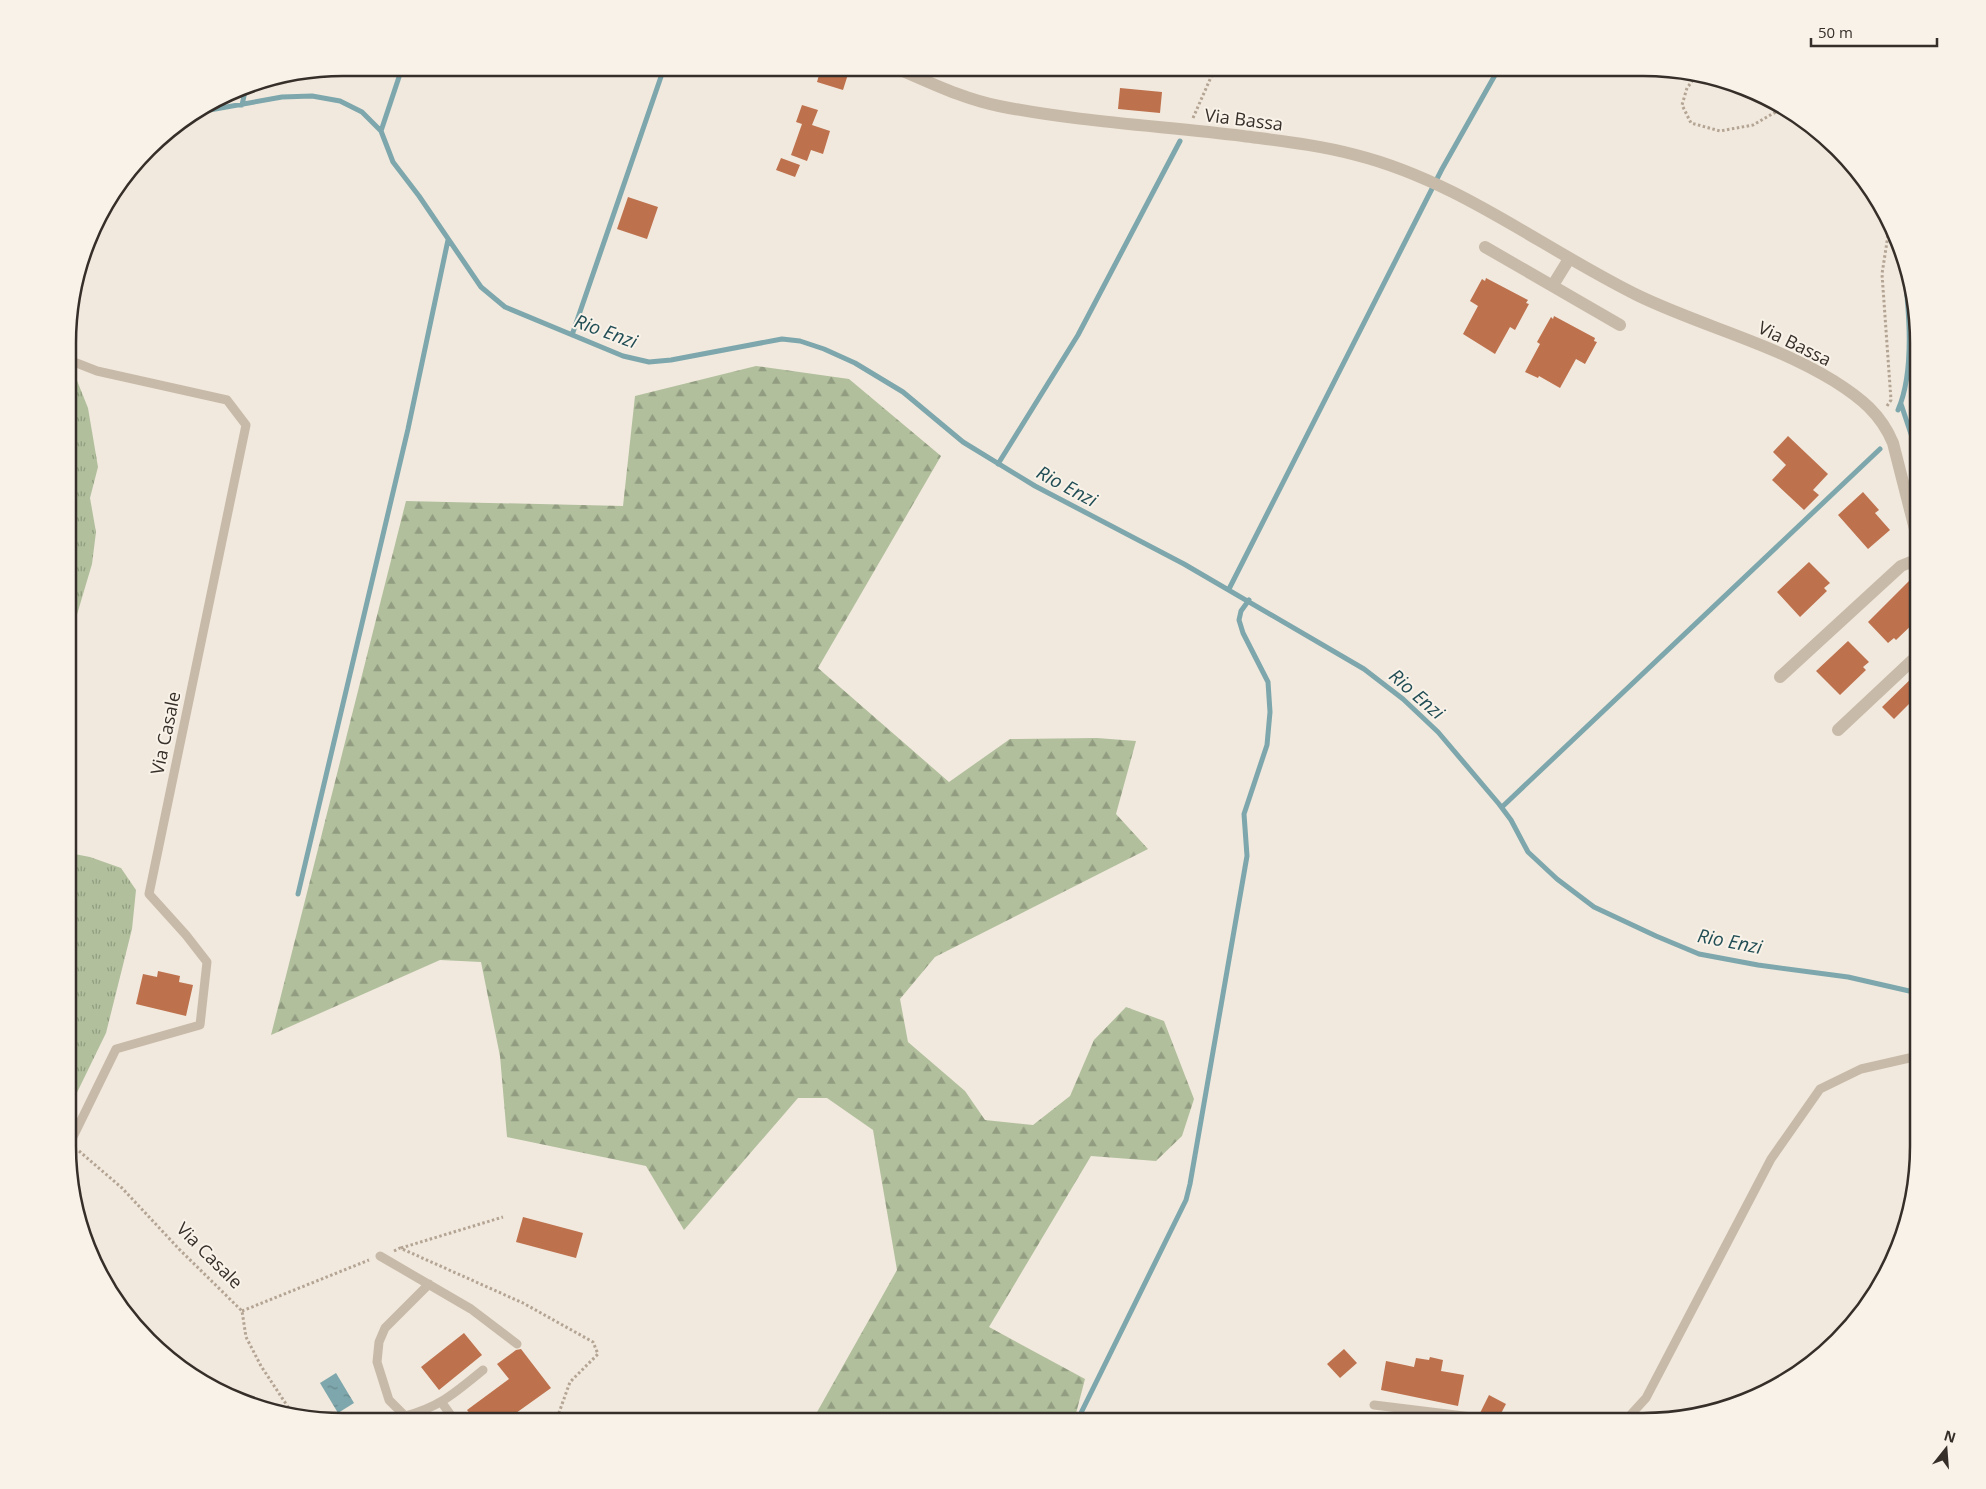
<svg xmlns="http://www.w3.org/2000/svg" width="1986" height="1489" viewBox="0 0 1986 1489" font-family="'Open Sans',sans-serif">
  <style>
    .grass { fill: url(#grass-tufts) }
    .forest { fill: url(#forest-firs) }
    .water { fill: url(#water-ripples) }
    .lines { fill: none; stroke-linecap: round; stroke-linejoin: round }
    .stream { stroke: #7da7ac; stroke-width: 5 }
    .building { fill: #be714d }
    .path { stroke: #b4a494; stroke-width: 3; stroke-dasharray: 2.5 2.5; stroke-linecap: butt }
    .service { stroke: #c8baa9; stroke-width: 9 }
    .minor { stroke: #c8baa9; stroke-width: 12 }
    .labels { text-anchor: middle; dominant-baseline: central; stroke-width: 4; stroke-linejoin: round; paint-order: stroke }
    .street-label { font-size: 18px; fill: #362e29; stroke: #f8f2e9 }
    .water-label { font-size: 19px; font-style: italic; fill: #214d55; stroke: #f8f2e9 }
    .rim { fill: none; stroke: #362e29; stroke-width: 2.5 }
  </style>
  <defs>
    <pattern id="grass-tufts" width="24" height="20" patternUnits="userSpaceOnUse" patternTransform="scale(1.25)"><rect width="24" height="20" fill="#b1bf9d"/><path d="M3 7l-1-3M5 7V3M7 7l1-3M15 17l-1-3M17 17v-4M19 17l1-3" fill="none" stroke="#919c80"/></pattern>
    <pattern id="forest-firs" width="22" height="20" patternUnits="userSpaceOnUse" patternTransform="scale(1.25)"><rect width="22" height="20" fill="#b1bf9d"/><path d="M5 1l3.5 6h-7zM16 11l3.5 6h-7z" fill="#919c80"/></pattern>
    <pattern id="water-ripples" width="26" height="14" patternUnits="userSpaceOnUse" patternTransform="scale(1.25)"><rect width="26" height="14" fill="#7da7ac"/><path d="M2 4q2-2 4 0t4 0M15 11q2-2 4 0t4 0" fill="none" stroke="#67888c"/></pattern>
  </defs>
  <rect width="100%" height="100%" fill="#f1e9dd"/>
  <!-- grass -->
  <path class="grass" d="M70 363 88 408 98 467 90 498 96 532 92 564 76 618 69 633Z
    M69 853 90 857 121 868 136 890 132 929 106 1033 68 1111Z"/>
  <!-- forest -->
  <path class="forest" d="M756 366 849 379 941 456 818 668 949 782 1010 739 1097 738 1136 741 1116 814 1148 849 935 957 900 999 908 1042 965 1091 985 1120 1033 1125 1070 1096 1094 1040 1126 1007 1164 1021 1194 1099 1182 1136 1156 1161 1091 1156 989 1327 1085 1379 1074 1421H812L897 1270 873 1130 827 1098H798L684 1230 646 1166 507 1137 500 1056 481 962 440 960 271 1035 406 501 623 506 635 396Z"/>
  <!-- water -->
  <path class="water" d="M336 1373 354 1403 338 1413 320 1383Z"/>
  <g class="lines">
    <!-- stream -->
    <path class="stream" d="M242 105 246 87
      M204 111 282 97 312 96 340 101 362 112 381 131 393 162 419 196 481 287 505 307 623 356 649 362 671 360 782 339 800 341 824 349 855 363 903 392 963 442 1035 486 1184 564 1364 669 1403 699 1438 732 1499 804 1511 820 1528 852 1557 879 1594 907 1656 936 1699 954 1758 965 1848 977 1918 993
      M381 131 402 68
      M572 335 664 68
      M70 373V306
      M1901 404 1916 449H1918
      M1898 410C1915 371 1909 309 1904 268L1906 263
      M998 464 1078 335 1180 141
      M1229 589 1442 169 1499 68
      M1502 807 1880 449
      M298 894 408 429 448 240
      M1077 1421 1186 1200 1190 1184 1247 856 1244 814 1267 745 1270 712 1268 682 1243 633 1239 620 1241 611 1249 600"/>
  </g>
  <!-- building -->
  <path class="building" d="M821 68H850L843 90 817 82Z
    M1120 88 1162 92 1160 113 1118 109Z
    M802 105 818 110 812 125 830 131 823 154 811 150 807 161 791 155 802 124 796 122Z
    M781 158 800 165 795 177 776 170Z
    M628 197 658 207 647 239 617 229Z
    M1486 278 1528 300 1526 303 1529 304 1515 330 1510 327 1495 354 1463 334 1478 306 1470 301 1482 279 1485 281Z
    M1554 316 1595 338 1594 341 1597 342 1585 364 1576 359 1560 388 1539 376 1538 378 1525 372 1540 344 1537 342 1551 317 1553 319Z
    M1788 436 1828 474 1813 490 1819 495 1804 510 1772 480 1786 465 1773 452Z
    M1863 492 1879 510 1875 513 1890 530 1868 549 1838 515Z
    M1809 562 1830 583 1824 588 1827 591 1800 617 1777 592Z
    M1910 580 1918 589V619L1896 640 1894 638 1888 643 1868 622Z
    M1848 641 1869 662 1863 667 1866 670 1840 695 1816 671Z
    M1918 672V695L1894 719 1882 707Z
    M158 971 180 976 179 982 193 985 186 1016 136 1004 143 974 157 977Z
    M523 1217 583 1233 576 1258 516 1242Z
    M464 1333 482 1355 439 1390 421 1367Z
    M521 1349 551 1388 505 1421H475L467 1410 509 1379 497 1364 516 1350Z
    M1344 1349 1357 1363 1340 1378 1327 1364Z
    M1430 1357 1443 1360 1441 1371 1464 1375 1458 1406 1381 1390 1386 1361 1414 1367 1416 1358 1429 1360Z
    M1489 1395 1506 1404 1497 1421H1491L1489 1416 1480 1413Z"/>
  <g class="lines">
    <!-- path -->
    <path class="path" d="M1696 76 1687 88 1682 105 1691 123 1720 131 1753 125 1781 109
      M1193 118 1215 68
      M1887 406 1891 400 1882 274 1890 222
      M79 1151 122 1188 179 1249 242 1311 246 1337 261 1366 292 1413
      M401 1248 503 1217
      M394 1251 400 1248 523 1303 593 1342 598 1354 570 1382 556 1421
      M242 1311 369 1260"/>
    <!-- service -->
    <path class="service" d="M70 1143 116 1049 200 1025 207 962 186 935 149 894 246 425 227 400 97 371 74 362
      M380 1256 471 1309 517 1344
      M429 1284 385 1328 379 1342 377 1362 389 1400 405 1416C440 1407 456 1392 483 1370
      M442 1403 455 1421
      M1374 1405 1472 1417 1485 1421
      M1625 1421 1646 1398 1771 1159 1820 1089 1861 1069 1918 1056"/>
    <!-- minor -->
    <path class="minor" d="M896 68C929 82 963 99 999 106 1079 122 1162 126 1243 136 1281 141 1319 145 1356 155 1459 181 1545 250 1639 296 1704 327 1772 343 1834 381 1861 398 1881 414 1893 443L1918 541
      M1485 247 1620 325
      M1553 285 1569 259
      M1780 677 1901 566 1918 559
      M1838 730 1918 655"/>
  </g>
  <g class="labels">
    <!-- street labels -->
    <g class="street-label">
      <text transform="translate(1244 119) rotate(7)">Via Bassa</text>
      <text transform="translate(1795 343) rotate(26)">Via Bassa</text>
      <text transform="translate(165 733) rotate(-78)">Via Casale</text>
      <text transform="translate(210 1255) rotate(45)">Via Casale</text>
    </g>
    <!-- water labels -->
    <g class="water-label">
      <text transform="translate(606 331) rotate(20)">Rio Enzi</text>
      <text transform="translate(1067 486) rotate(28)">Rio Enzi</text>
      <text transform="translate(1417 694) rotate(41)">Rio Enzi</text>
      <text transform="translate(1730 941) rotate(11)">Rio Enzi</text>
    </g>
  </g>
  <!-- crop -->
  <path d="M0 0H1986V1489H0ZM343 76H1643A267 267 0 0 1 1910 343V1146A267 267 0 0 1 1643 1413H343A267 267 0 0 1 76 1146V343A267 267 0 0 1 343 76Z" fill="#f8f2e9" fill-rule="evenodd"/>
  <path class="rim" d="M343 76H1643A267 267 0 0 1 1910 343V1146A267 267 0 0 1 1643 1413H343A267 267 0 0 1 76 1146V343A267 267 0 0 1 343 76Z"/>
  <!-- north arrow -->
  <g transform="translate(1946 1449) rotate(17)" stroke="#f8f2e9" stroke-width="4" paint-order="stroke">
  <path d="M0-4L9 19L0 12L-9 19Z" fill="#362e29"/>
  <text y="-8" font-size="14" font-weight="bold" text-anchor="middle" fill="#362e29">N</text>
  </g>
  <!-- scale -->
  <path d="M1811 38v8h126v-8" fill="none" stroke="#362e29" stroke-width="2.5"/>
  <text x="1818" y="38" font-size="15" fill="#362e29" stroke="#f8f2e9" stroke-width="4" paint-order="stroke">50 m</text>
</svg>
